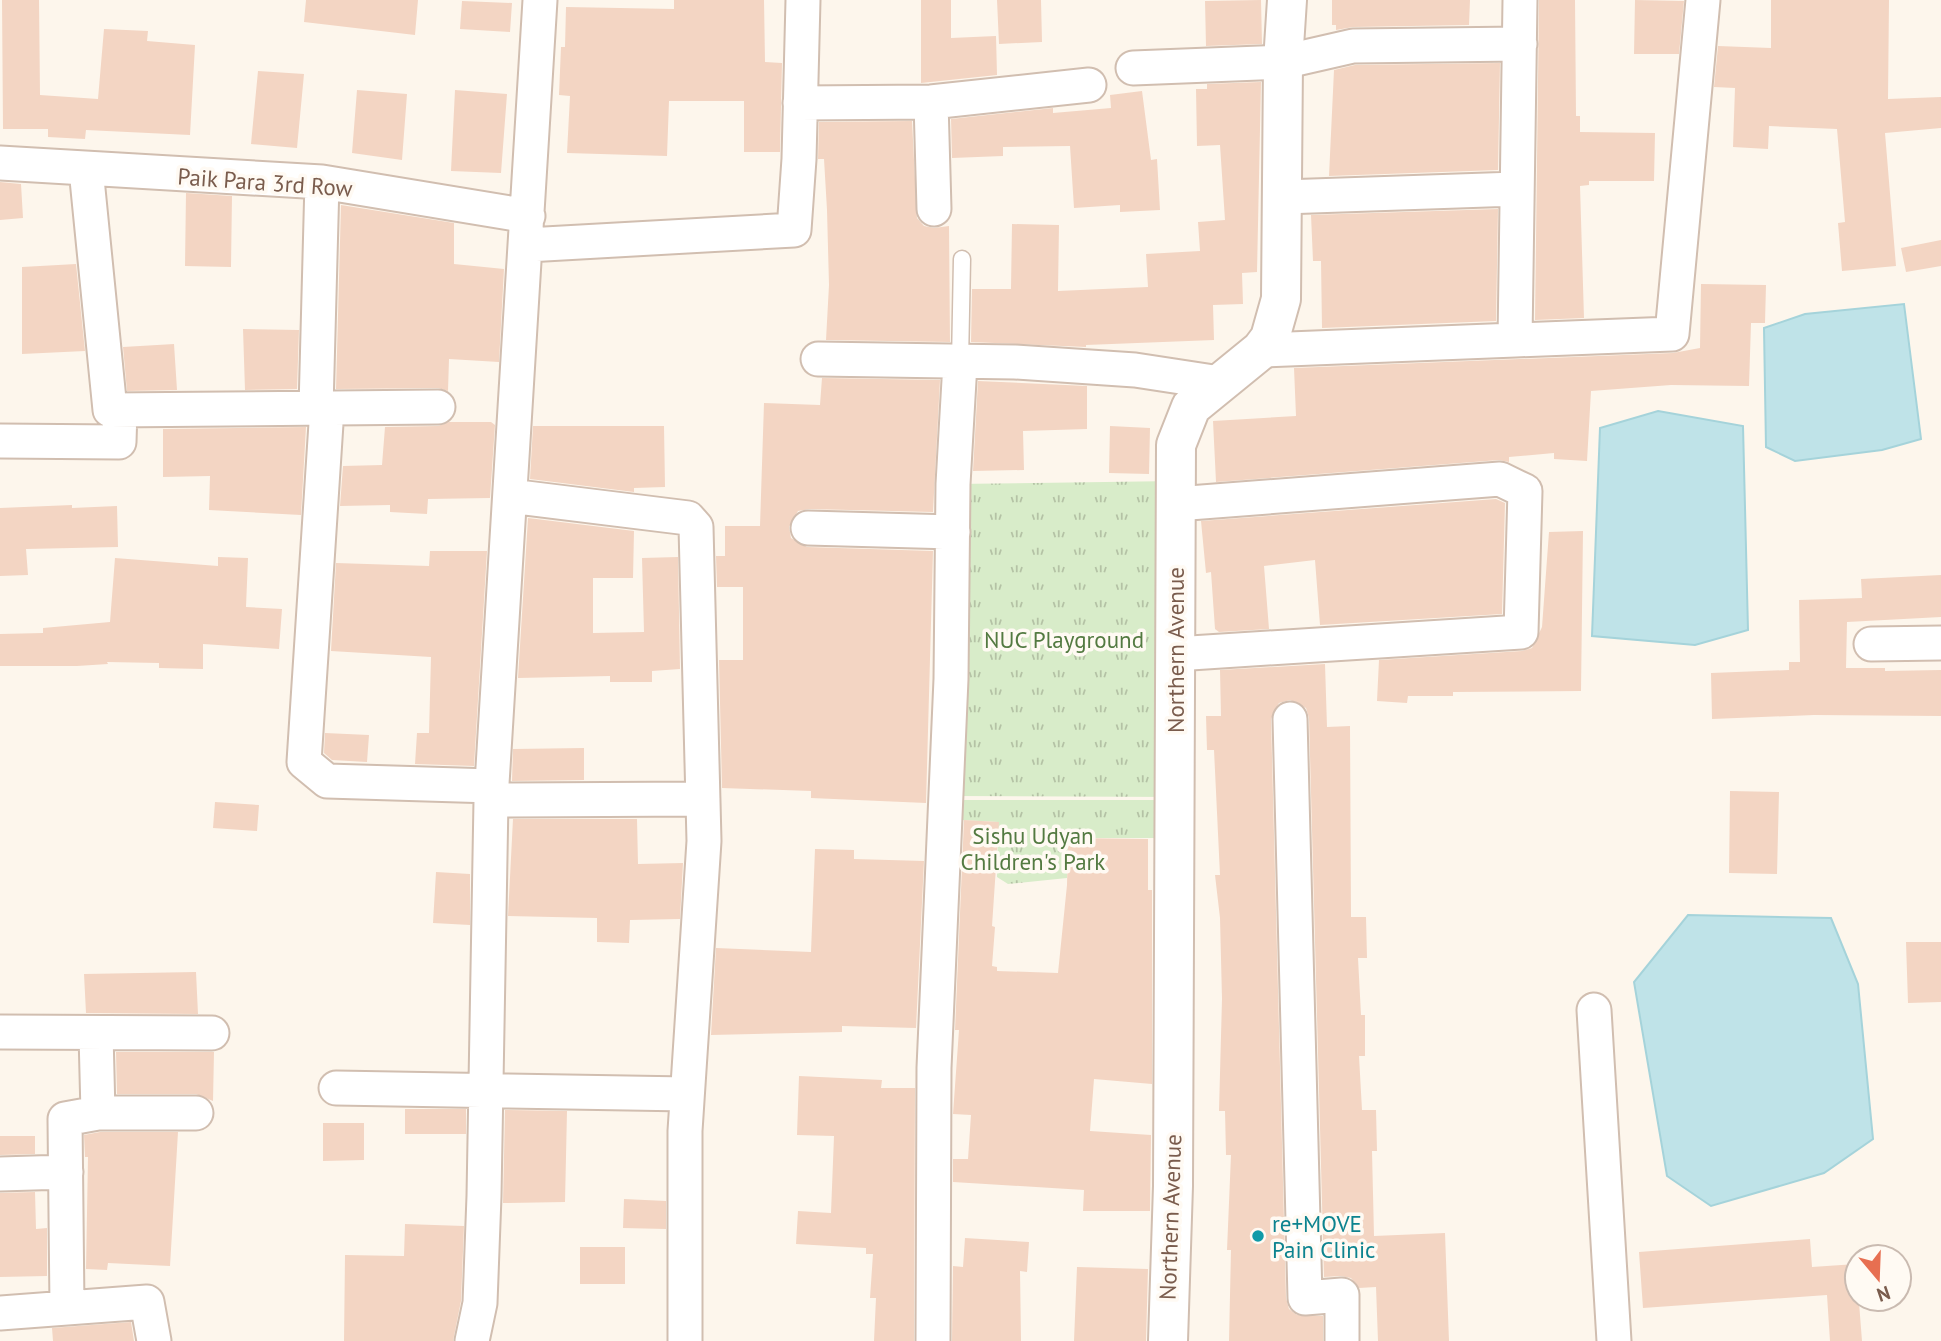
<svg xmlns="http://www.w3.org/2000/svg" width="1941" height="1341" viewBox="0 0 1941 1341" font-family="'PT Sans',sans-serif">
  <style>
    .grass { fill: url(#grass-tufts) }
    .water { fill: #bfe3e8; stroke: #a5d3da; stroke-width: 2 }
    .building { fill: #f3d5c3 }
    .lines { fill: none; stroke-linecap: round; stroke-linejoin: round }
    .service-casing { stroke: #d1beb0; stroke-width: 19 }
    .minor-casing { stroke: #d1beb0; stroke-width: 37 }
    .tertiary-casing { stroke: #d1beb0; stroke-width: 42 }
    .service { stroke: #fff; stroke-width: 16 }
    .minor { stroke: #fff; stroke-width: 33 }
    .tertiary { stroke: #fff; stroke-width: 38 }
    .culture-dot { fill: #0f9aa8; stroke: #fffaf3; stroke-width: 2.5 }
    .labels { text-anchor: middle; dominant-baseline: central; stroke-width: 7; stroke-linejoin: round; paint-order: stroke }
    .street-label { font-size: 23px; fill: #7a5c4d; stroke: #fffaf3 }
    .park-label { font-size: 23px; fill: #537a41; stroke: #fffaf3 }
    .culture-label { font-size: 23px; fill: #0d838f; stroke: #fffaf3; text-anchor: start }
  </style>
  <defs>
    <pattern id="grass-tufts" width="24" height="20" patternUnits="userSpaceOnUse" patternTransform="scale(1.75)"><rect width="24" height="20" fill="#d8ecc9"/><path d="M3 7l-1-3M5 7V3M7 7l1-3M15 17l-1-3M17 17v-4M19 17l1-3" fill="none" stroke="#b4c2a5"/></pattern>
  </defs>
  <rect width="100%" height="100%" fill="#fdf6ec"/>
  <!-- grass -->
  <path class="grass" d="M1176 481 1174 797 952 796 953 484Z
    M952 800H1171L1162 838H1068L1067 878 1008 884 997 877 998 822 961 820Z"/>
  <!-- water -->
  <path class="water" d="M1904 304 1921 439 1882 450 1795 461 1766 447 1764 328 1805 314Z
    M1658 411 1743 426 1748 630 1695 645 1592 636 1600 428Z
    M1688 915 1831 918 1858 984 1873 1139 1824 1173 1711 1206 1667 1176 1634 982Z"/>
  <!-- building -->
  <path class="building" d="M2 0H39L40 95 98 99 104 29 148 31 147 41 195 45 190 135 86 130 85 139 48 137V129H3Z
    M306 0H418L415 35 304 22Z
    M674 0H764L765 62 782 63 780 152H744V101H669L667 156 567 153 570 96 559 95 561 47H565L566 7 674 9Z
    M921 0H951V38L996 36 997 75 921 83Z
    M997 0H1041L1042 42 999 44Z
    M1261 0 1262 44 1206 46 1205 1Z
    M1332 0H1470L1469 25 1353 27 1336 30V25H1332Z
    M1539 0H1575L1576 116H1580V132L1655 133 1654 181H1589V185L1580 186 1584 318 1535 320Z
    M1635 0 1684 1 1679 54H1634Z
    M1771 0H1889L1888 99 1941 97V128L1885 133 1896 266 1842 271 1838 223 1845 222 1837 129 1769 126 1768 149 1733 147 1735 88 1714 87 1718 46 1771 48Z
    M462 1 512 3 510 32 460 29Z
    M1500 63 1498 170 1329 176 1334 70 1355 65Z
    M258 71 304 74 297 148 251 144Z
    M1261 82 1257 272 1242 273 1243 304 1213 305 1214 340 1086 345V347L971 342 972 289H1011L1012 224 1059 225 1058 291 1148 287 1146 254 1200 251 1198 222 1225 220 1220 145 1197 146 1196 89H1207V84Z
    M357 90 407 94 402 160 352 153Z
    M455 90 507 94 501 173 451 171Z
    M1142 91 1151 160 1157 159 1160 210 1120 212V205L1074 208 1070 146 1003 147V156L952 158 951 119 1053 108V113L1111 108 1110 95Z
    M912 121 917 218 924 226 934 228 949 226 950 342 826 340 829 285 827 210 824 159H818L819 122Z
    M0 182 21 184 23 218 0 220Z
    M186 193 232 196 231 267 185 266Z
    M341 205 454 223V264L504 269 499 362 449 359 448 391 438 388 336 389Z
    M1498 209 1496 321 1322 328 1321 261H1313L1311 215Z
    M1941 240V266L1906 272 1901 248Z
    M76 264 85 351 22 354V267Z
    M1701 284 1766 285 1765 323H1751L1749 386 1671 385 1591 391 1587 461 1554 459V453L1509 457V462L1499 460 1216 482 1213 421 1296 416 1294 368 1673 353 1700 348Z
    M243 329 299 330 297 389 245 390Z
    M174 344 177 390 127 391 123 347Z
    M822 378 940 380 933 512 809 509 798 511 789 527 791 538 807 547 933 551 926 803 811 798V791L722 788 719 660H743V587H717L716 556H725V526H760L764 403 820 405Z
    M978 381 1087 386V429L1023 431 1024 470 973 471Z
    M449 422H491L495 425 490 498 428 499 427 514 390 512V505L340 506 343 466 382 465 385 427 438 426Z
    M533 426H664L665 487 634 488V492L530 479Z
    M1110 426 1150 428 1149 474 1109 473Z
    M306 427 301 515 209 510 210 476 163 477V429Z
    M1496 499 1505 503 1502 614 1320 625 1315 560 1264 566 1269 629 1219 632 1215 629 1211 572 1206 573 1201 521Z
    M72 505V508L117 506 118 547 26 549 28 575 0 576V508Z
    M528 518 634 531 633 578H593V633L644 632 642 558 678 557 680 669 652 671V682H610V676L518 678Z
    M1583 531 1581 691 1453 692V696H1408L1407 703 1377 701 1379 660 1522 651 1532 648 1542 627 1549 532Z
    M430 551H487L474 766 415 764 417 733H429L431 657 331 651 336 563 429 566Z
    M218 557 248 558 246 607 282 609 279 649 203 644V669L159 668V663L107 662 108 664 77 666H0V634L43 633V628L110 622 115 558 218 566Z
    M1941 575V617L1847 622 1846 668H1885V671L1941 670V716L1814 715 1712 719 1711 673 1789 670V662H1800L1799 600 1862 598 1861 579Z
    M1325 664 1327 727 1350 726 1351 917H1366L1367 958H1358L1361 1015H1365V1056H1359L1362 1110H1376L1377 1151H1372L1374 1236 1445 1233 1449 1341H1378L1376 1287 1359 1288 1351 1278 1341 1276 1324 1277 1309 718 1306 708 1290 700 1279 703 1271 719 1286 1298 1289 1309 1297 1315 1323 1316V1341H1229L1231 1250H1227L1231 1155H1226L1225 1111H1219L1222 999 1220 918 1215 875H1220L1214 750H1207L1206 716H1221L1220 670Z
    M325 733 369 735 367 762 332 760 324 753Z
    M584 748V780L512 781 513 749Z
    M1730 791 1779 792 1777 874 1729 873Z
    M215 802 259 805 257 831 213 828Z
    M513 819H637L638 864 683 863 680 919 630 920 629 943 597 942V918L508 916Z
    M964 820 999 822 992 926 995 927 992 966 997 967V971L1058 973 1067 885 1068 838 1148 839V890H1152V1084L1094 1079 1090 1131 1151 1135 1150 1211H1083L1084 1190 953 1182V1159H968L971 1115 953 1114 959 1030H955Z
    M815 849 854 850V859L924 861 916 1028 842 1026V1032L711 1035 716 948 811 952Z
    M436 872 470 874V925L433 923Z
    M1906 942H1941V1002L1908 1003Z
    M196 972 198 1014 86 1013 84 974Z
    M116 1052H214L213 1101 196 1094H117Z
    M799 1076 882 1080 881 1088H915L914 1341H874L876 1298H870L873 1254H866V1248L796 1244 798 1211 831 1213 834 1136 797 1135Z
    M405 1109H466V1134H405Z
    M505 1110 567 1111 565 1202 503 1203Z
    M323 1123H364V1160L323 1161Z
    M100 1132H178L170 1266 108 1263 107 1270 86 1269 88 1157H85L84 1135Z
    M0 1136H35V1154L0 1155Z
    M35 1192 36 1229 47 1228V1276L0 1277V1193Z
    M624 1199 666 1201V1229L623 1228Z
    M405 1224 464 1226 461 1301 453 1341H344L345 1255 404 1256Z
    M965 1238 1029 1242 1027 1272 1020 1271 1021 1341H952L953 1266 963 1267Z
    M1810 1239 1812 1267 1856 1264 1862 1341H1830L1827 1295 1643 1308 1639 1252Z
    M580 1247H625V1284H580Z
    M1077 1267 1148 1269 1146 1341H1074Z
    M131 1322 134 1341H53L52 1328Z"/>
  <g class="lines">
    <!-- service casing -->
    <g class="service-casing">
      <path id="service" d="M960 363 962 259"/>
    </g>
    <!-- minor casing -->
    <g class="minor-casing">
      <path id="minor" d="M1133 68 1283 62 1353 46 1520 44
        M931 102 934 209
        M800 103 931 102 1089 85
        M0 163 322 182 528 216
        M86 169 110 410 438 407
        M1283 197 1516 189
        M527 245 794 230 799 159 803 0
        M1515 340 1672 334 1703 0
        M1261 350 1515 340 1520 0
        M818 359 1015 362 1135 370 1220 383
        M316 408 322 182
        M327 408 304 762 327 781 492 786
        M0 441 119 442 120 410
        M510 496 688 518 696 527 704 841 685 1131V1341
        M808 528 953 532
        M1871 644 1941 643
        M1175 654 1521 632 1525 491 1500 479 1176 504
        M1290 719 1305 1298 1342 1295V1341
        M491 800 703 799
        M1594 1010 1614 1341
        M0 1032 212 1033
        M96 1034 98 1113
        M336 1088 687 1094
        M0 1174 66 1172
        M67 1308 65 1119 98 1113H196
        M0 1313 147 1302 154 1341
        M472 1341 480 1303 484 1196 491 800 540 0
        M933 1341 934 1068 951 679 953 484 960 363"/>
    </g>
    <!-- tertiary casing -->
    <g class="tertiary-casing">
      <path id="tertiary" d="M1168 1341 1173 1186 1176 445 1191 407 1261 350 1270 338 1281 299 1283 62 1287 0"/>
    </g>
    <!-- service -->
    <use href="#service" class="service"/>
    <!-- minor -->
    <use href="#minor" class="minor"/>
    <!-- tertiary -->
    <use href="#tertiary" class="tertiary"/>
  </g>
  <!-- markers -->
  <circle class="culture-dot" cx="1258" cy="1236" r="7"/>
  <g class="labels">
    <!-- street labels -->
    <g class="street-label">
      <text transform="translate(265 182) rotate(4)">Paik Para 3rd Row</text>
      <text transform="translate(1175 650) rotate(-90)">Northern Avenue</text>
      <text transform="translate(1170 1217) rotate(-88)">Northern Avenue</text>
    </g>
    <!-- park labels -->
    <g class="park-label">
      <text x="1064" y="639">NUC Playground</text>
      <text x="1033" y="835">Sishu Udyan<tspan x="1033" dy="26">Children's Park</tspan></text>
    </g>
    <!-- culture labels -->
    <g class="culture-label">
      <text x="1272" y="1223">re+MOVE<tspan x="1272" dy="26">Pain Clinic</tspan></text>
    </g>
  </g>
  <!-- north arrow -->
  <g transform="translate(1878 1278) rotate(161)"><circle r="33" fill="#fffaf3" stroke="#cabbb1" stroke-width="2"/>
  <path d="M0-5L12 26L0 18L-12 26Z" fill="#e76f51"/>
  <text y="-10" font-size="19" font-weight="bold" text-anchor="middle" fill="#7a5c4d">N</text>
  </g>
</svg>
